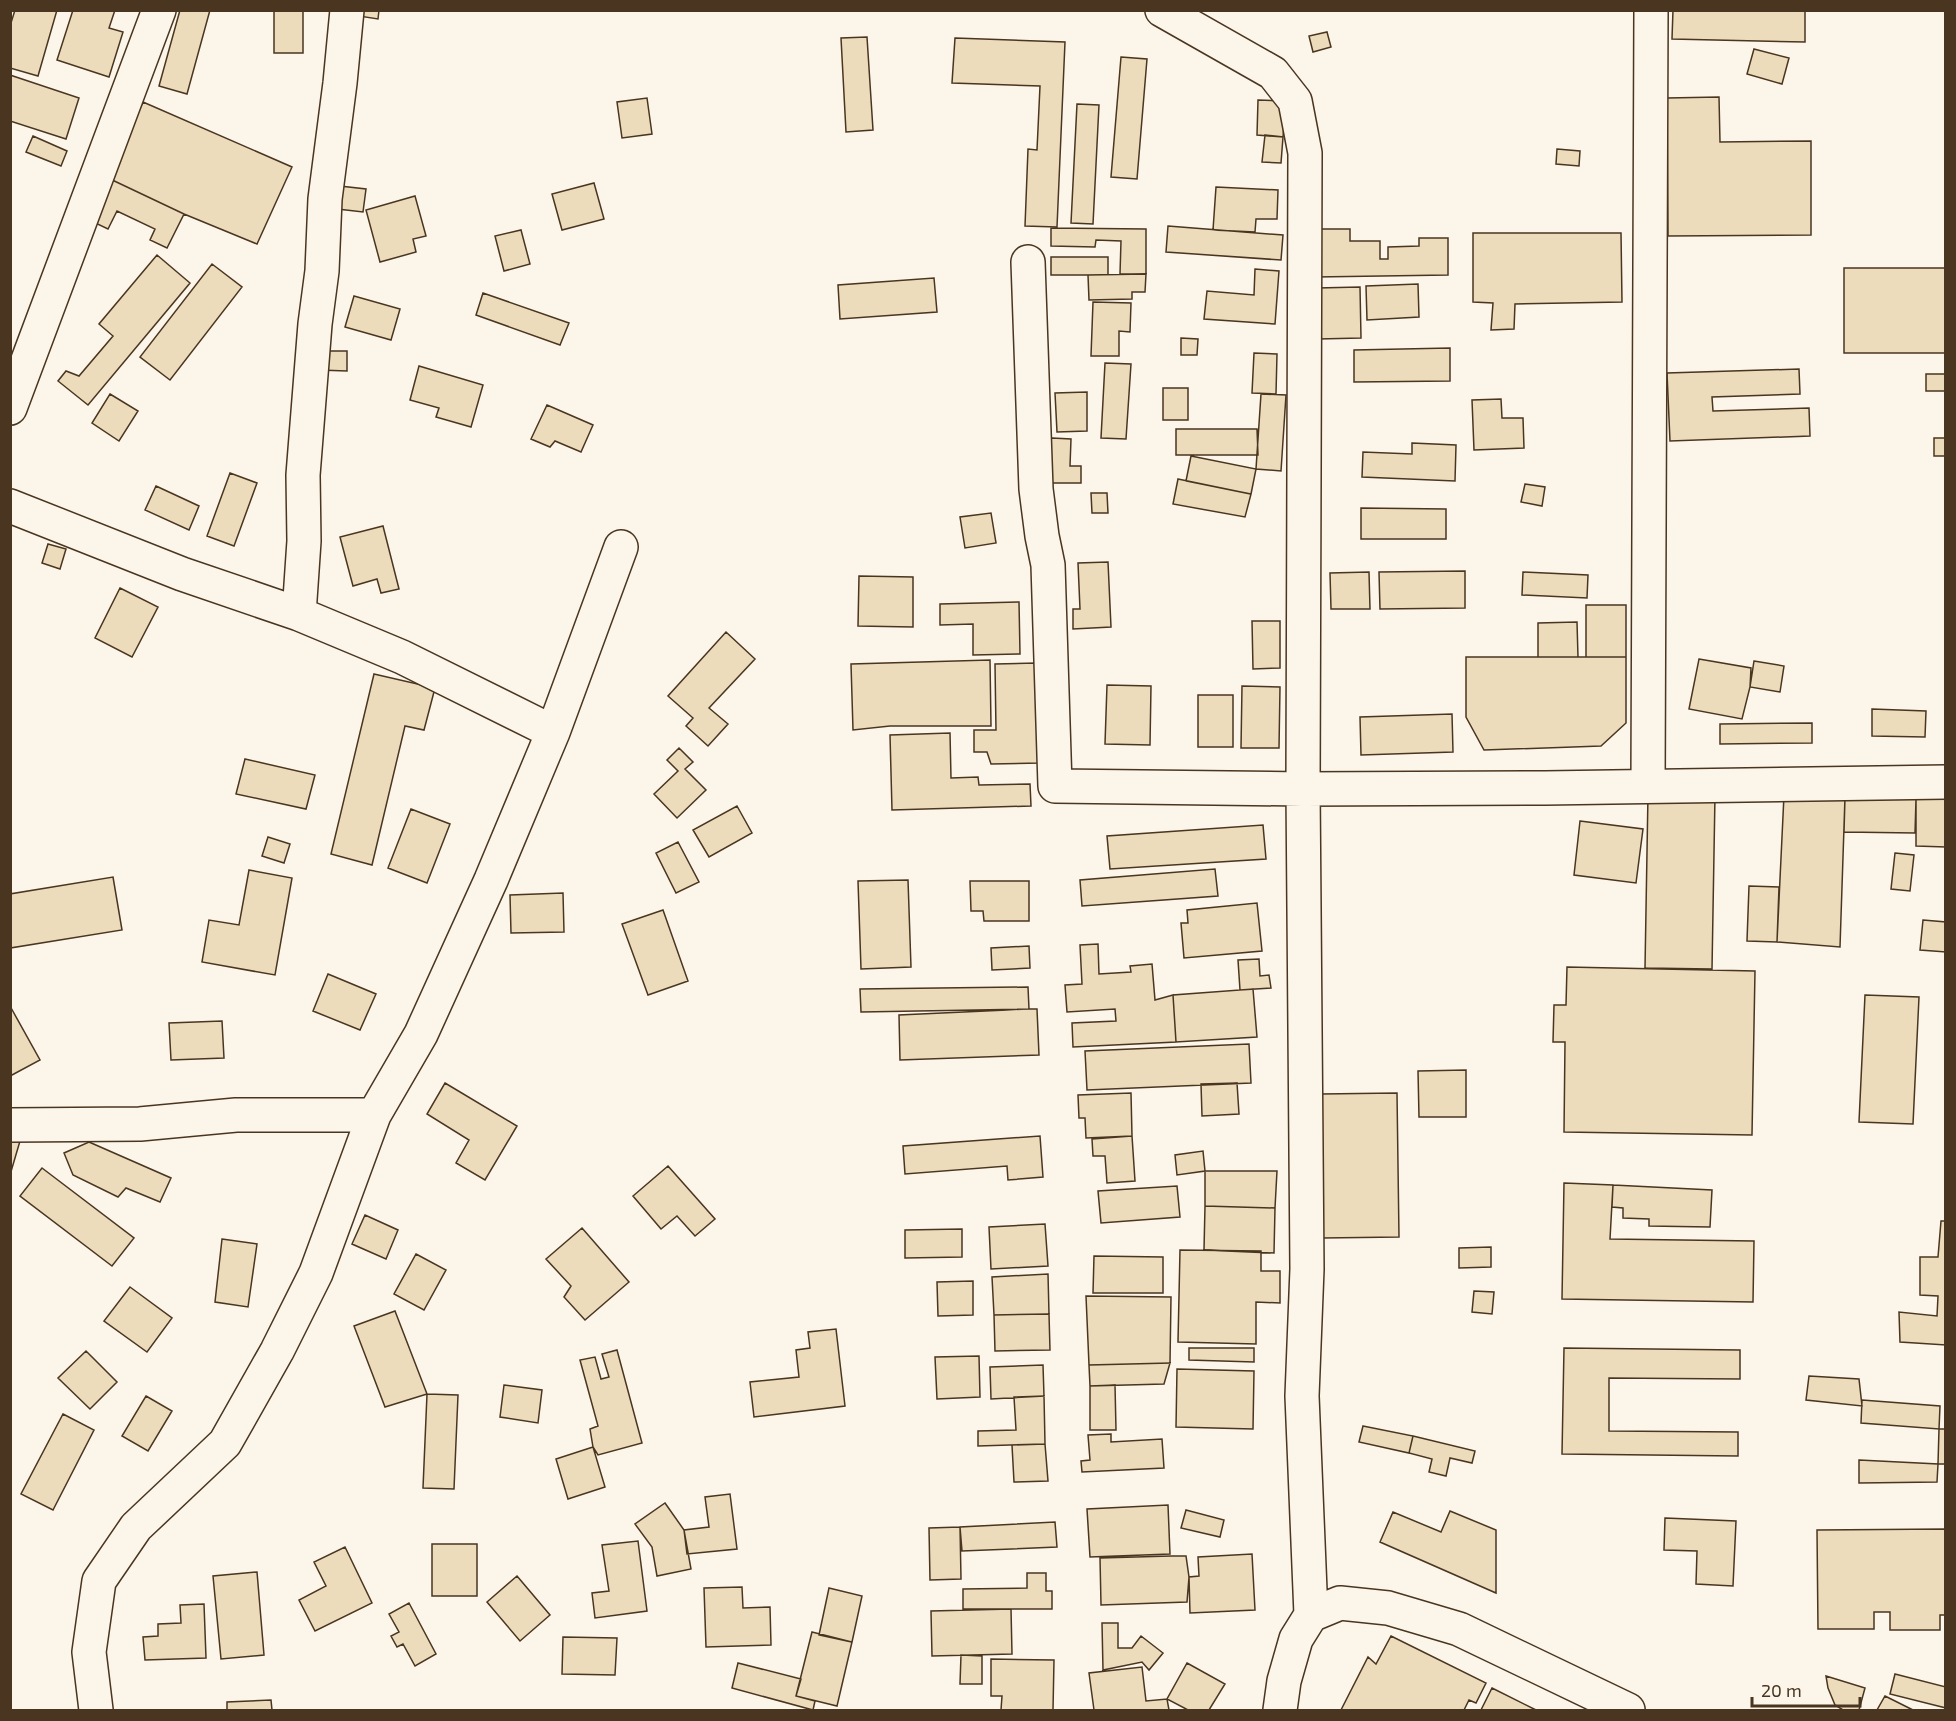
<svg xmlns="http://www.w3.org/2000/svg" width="1956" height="1721" viewBox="0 0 1956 1721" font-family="'Exo 2',sans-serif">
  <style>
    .building { fill: #ecdcbc; stroke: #4a3520; stroke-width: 1.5 }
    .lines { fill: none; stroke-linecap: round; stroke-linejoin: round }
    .minor-casing { stroke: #4a3520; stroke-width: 36 }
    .minor { stroke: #fbf6e9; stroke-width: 33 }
  </style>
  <rect width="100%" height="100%" fill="#fbf6e9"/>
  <!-- building -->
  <path class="building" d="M15 10H57L38 76 10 68V26Z
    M73 10H115L109 28 123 32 109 77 57 60Z
    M180 10H210L187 94 159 86Z
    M274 10H303V53H274Z
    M353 10H379L378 19 352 15Z
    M1673 10H1805V42L1672 39Z
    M1327 32 1331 47 1313 52 1309 36Z
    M867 37 873 130 846 132 841 38Z
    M955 38 1065 42 1057 227 1025 226 1028 149 1037 150 1040 86 952 83Z
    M1754 49 1789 58 1782 84 1747 74Z
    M1121 57 1147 59 1137 179 1111 177Z
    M10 75 79 98 66 139 10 121Z
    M1719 97 1720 142 1811 141V235L1668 236 1667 98Z
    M647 98 652 134 622 138 617 102Z
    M1258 100 1286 101 1283 137 1257 135Z
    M143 102 292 167 257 244 184 214 108 178Z
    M1077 104 1099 105 1093 224 1071 223Z
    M1265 135 1283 137 1281 163 1262 162Z
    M33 136 67 151 61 166 26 152Z
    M1557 149 1580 151 1579 166 1556 164Z
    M108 178 184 214 167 248 150 240 155 229 117 211 108 229 89 220Z
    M594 183 604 219 562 230 552 194Z
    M331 185 366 189 363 212 329 208Z
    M1216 187 1278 190 1277 219H1256L1255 232 1213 230Z
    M415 196 426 236 413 239 416 252 380 262 366 210Z
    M1168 226 1283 235 1281 260 1166 252Z
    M1051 228 1146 229V274H1120L1121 241 1096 240 1095 247 1051 246Z
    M1315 229H1350V241H1380V259H1388V247L1419 246V238H1448V275L1315 277Z
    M521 230 530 264 504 271 495 236Z
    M1473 233H1621L1622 302 1515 304 1514 329 1491 330 1493 303 1473 302Z
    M157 255 190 283 88 405 58 381 66 371 79 376 113 336 99 324Z
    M1051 257H1108V275H1051Z
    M212 264 242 287 170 380 140 357Z
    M1844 268H1946V353H1844Z
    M1255 269 1279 271 1275 324 1204 319 1207 291 1254 295Z
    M1146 274 1145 292H1132V299L1089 300 1088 275Z
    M934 278 937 312 840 319 838 285Z
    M1418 284 1419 317 1367 320 1366 286Z
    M1360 287 1361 338 1318 339 1317 288Z
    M483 293 569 323 560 345 476 315Z
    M354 296 400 309 391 340 345 327Z
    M1093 302 1131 303 1130 332 1119 331V356H1091Z
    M1181 338 1198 339 1197 355H1181Z
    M1450 348V381L1354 382V350Z
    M320 351H347V371L319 370Z
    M1254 353 1277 354 1276 394 1252 393Z
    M1105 363 1131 364 1126 439 1101 438Z
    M419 366 483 385 471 427 436 417 439 408 410 400Z
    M1799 369 1800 394 1712 397 1713 411 1809 408 1810 436 1670 441 1667 373Z
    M1926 374H1946V391H1926Z
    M1163 388H1188V420H1163Z
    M1087 392V431L1057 432 1055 393Z
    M110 394 138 411 119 441 92 423Z
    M1261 394 1286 395 1281 471 1256 469Z
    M1501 399 1502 418H1523L1524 448 1474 450 1472 400Z
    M547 405 593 425 581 452 555 441 550 447 531 439Z
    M1176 429H1257L1258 455H1176Z
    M1052 438 1071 439 1070 466H1081V483H1044L1045 439Z
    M1934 438H1946V456H1934Z
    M1412 443 1456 445 1455 481 1362 477 1363 452 1412 454Z
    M1191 456 1256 469 1251 494 1186 481Z
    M230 473 257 483 234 546 207 536Z
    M1178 479 1251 494 1245 517 1173 504Z
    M1525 484 1545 487 1542 506 1521 502Z
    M156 486 199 506 189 530 145 510Z
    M1091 493H1107L1108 513H1092Z
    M1361 508 1446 509V539H1361Z
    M991 513 996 543 965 548 960 517Z
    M383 526 399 589 381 593 377 579 353 586 340 537Z
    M48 544 66 549 60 569 42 563Z
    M1108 562 1111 627 1073 629V609H1080L1078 563Z
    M1465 571V608L1380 609 1379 572Z
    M1369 572 1370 609H1331L1330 573Z
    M1523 572 1588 575 1587 598 1522 595Z
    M859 576 913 577V627L858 626Z
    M120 588 158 607 132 657 95 638Z
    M1019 602 1020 654 973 655V624L940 625V604Z
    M1586 605H1626V657H1586Z
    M1252 621H1280V668L1253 669Z
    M1577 622 1578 657H1538V623Z
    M726 632 755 659 709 708 728 724 708 746 686 726 693 718 668 696Z
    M1466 657H1626V723L1601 746 1484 750 1466 717Z
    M1699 659 1751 668 1750 687 1742 719 1689 709Z
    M990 660 991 726H890L853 730 851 664Z
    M1754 661 1784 666 1780 692 1750 687Z
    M1037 663 1040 763 991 764 987 752H974V730H996L995 664Z
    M374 674 435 688 424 730 405 726 372 865 331 854Z
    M1107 685 1151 686 1150 745 1105 744Z
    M1242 686 1280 687 1279 748H1241Z
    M1198 695H1233V747H1198Z
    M1872 709 1926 711 1925 737 1872 736Z
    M1452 714 1453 752 1361 755 1360 717Z
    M1812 723V743L1720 744V724Z
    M950 733 951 778 978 777 979 785 1030 784 1031 806 892 810 890 735Z
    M679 748 693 762 685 769 706 790 677 818 654 794 678 771 667 760Z
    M245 759 315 775 306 809 236 794Z
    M1648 794 1715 795 1712 969 1645 968Z
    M1784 795 1845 797 1840 947 1777 942Z
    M1845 797 1916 799 1915 833 1844 832Z
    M1916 799H1946V847L1916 846Z
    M737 806 752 833 709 857 693 830Z
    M411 809 450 824 427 883 388 868Z
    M1580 821 1643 829 1636 883 1574 875Z
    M1263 825 1266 859 1110 869 1107 836Z
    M268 837 290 844 284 863 262 856Z
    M678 842 699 882 676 893 656 853Z
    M1895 853 1914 855 1910 891 1891 889Z
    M1215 869 1218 896 1082 906 1080 880Z
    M249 870 292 878 275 975 202 962 209 920 239 925Z
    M113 877 122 930 10 948V894Z
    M908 880 911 967 861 969 858 881Z
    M970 881H1029V921H984L983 911H971Z
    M1749 886 1779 887 1777 942 1747 941Z
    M563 893 564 932 511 933 510 895Z
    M1257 903 1262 951 1184 958 1181 923H1188L1187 910Z
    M663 910 688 981 648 995 622 924Z
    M1923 920 1946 922V952L1920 950Z
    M1098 944 1099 974 1131 972 1130 966 1152 964 1155 1000 1173 995 1176 1042 1073 1047 1072 1023 1116 1021 1115 1009 1067 1012 1065 985 1082 984 1080 945Z
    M1029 946 1030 968 992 970 991 948Z
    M1259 959 1260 976 1269 975 1271 988 1240 990 1238 960Z
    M1567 967 1755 971 1752 1135 1564 1132 1565 1042H1553L1554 1005H1566Z
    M328 974 376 994 360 1030 313 1011Z
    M1028 987 1029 1009 861 1012 860 989Z
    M1253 989 1257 1037 1176 1042 1173 995Z
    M1865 995 1919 997 1913 1124 1859 1122Z
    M10 1006 40 1060 12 1075 10 1073Z
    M1029 1009H1037L1039 1055 900 1060 899 1015Z
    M222 1021 224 1058 171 1060 169 1023Z
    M1249 1044 1251 1083 1087 1090 1085 1051Z
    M1466 1070V1117H1419L1418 1071Z
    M445 1083 517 1126 485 1180 456 1163 469 1140 427 1114Z
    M1237 1083 1239 1114 1202 1116 1201 1084Z
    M1131 1093 1132 1136 1086 1138 1085 1118H1079L1078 1095Z
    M1397 1093 1399 1237 1322 1238 1321 1094Z
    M1040 1136 1043 1177 1008 1180 1007 1166 905 1174 903 1146Z
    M1132 1136 1135 1181 1107 1183 1105 1156H1093L1092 1139Z
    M10 1138 20 1141 10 1175Z
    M89 1142 171 1178 160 1202 126 1188 118 1197 73 1175 64 1153Z
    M1203 1151 1205 1171 1177 1175 1175 1155Z
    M668 1166 715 1219 695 1236 677 1216 661 1229 633 1196Z
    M42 1168 134 1238 112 1266 20 1196Z
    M1205 1171H1277L1275 1208 1205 1206Z
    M1564 1183 1613 1185 1610 1239 1754 1241 1753 1302 1562 1299Z
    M1613 1185 1712 1190 1710 1227 1649 1226V1219L1623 1218V1208L1612 1207Z
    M1177 1186 1180 1217 1101 1223 1098 1191Z
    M1205 1206 1275 1208 1274 1253 1204 1250Z
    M365 1215 398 1230 386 1259 352 1244Z
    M1941 1221H1946V1345L1900 1342 1899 1312 1937 1316 1938 1296 1920 1295V1257H1938Z
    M1045 1224 1048 1266 991 1269 989 1227Z
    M582 1228 629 1282 585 1320 564 1297 571 1286 546 1259Z
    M962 1229V1257L905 1258V1230Z
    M222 1239 257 1244 248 1307 215 1302Z
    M1491 1247V1267L1459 1268V1248Z
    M1180 1250 1261 1251V1271H1280V1303L1256 1302V1344L1178 1342Z
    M416 1254 446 1270 424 1310 394 1294Z
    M1094 1256 1163 1257V1293H1093Z
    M1048 1274 1049 1314 994 1315 992 1277Z
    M973 1281V1315L938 1316 937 1282Z
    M130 1287 172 1318 147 1352 104 1321Z
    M1474 1291 1494 1292 1492 1314 1472 1312Z
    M1086 1296 1171 1297 1170 1363 1089 1365Z
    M395 1311 427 1394 385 1407 354 1326Z
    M1049 1314 1050 1350 995 1351 994 1315Z
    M836 1329 845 1406 754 1417 750 1382 799 1377 796 1350 810 1348 808 1332Z
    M1189 1348H1254V1362L1189 1360Z
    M1564 1348 1740 1350V1379L1609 1378V1431L1738 1432V1456L1562 1454Z
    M617 1350 642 1443 598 1455 593 1447 590 1429 598 1426 580 1360 595 1357 601 1379 609 1377 602 1354Z
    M86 1351 117 1382 90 1409 58 1378Z
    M979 1356 980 1397 937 1399 935 1357Z
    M1170 1363 1164 1384 1090 1386 1089 1365Z
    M1043 1365 1044 1396 991 1399 990 1367Z
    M1177 1369 1254 1371 1253 1429 1176 1427Z
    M1809 1376 1859 1379 1862 1406 1806 1400Z
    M504 1385 542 1390 538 1423 500 1417Z
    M1115 1385 1116 1430H1090V1386Z
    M427 1394 458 1395 454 1489 423 1488Z
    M146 1396 172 1411 148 1451 122 1436Z
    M1044 1396 1045 1444 978 1446V1431L1016 1430 1014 1397Z
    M1862 1400 1940 1406 1939 1429 1861 1423Z
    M63 1414 94 1430 53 1510 21 1494Z
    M1363 1426 1413 1436 1409 1453 1359 1442Z
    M1939 1429H1946V1464H1938Z
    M1111 1434V1442L1162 1439 1164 1468 1082 1472 1081 1461 1090 1460 1088 1435Z
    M1413 1436 1475 1451 1472 1463 1450 1458 1446 1476 1429 1472 1432 1459 1409 1453Z
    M1045 1444 1048 1481 1014 1482 1012 1445Z
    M593 1447 605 1487 568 1499 556 1459Z
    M1859 1460 1938 1464 1937 1482 1859 1483Z
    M730 1494 737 1549 687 1554 684 1530 709 1527 705 1497Z
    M665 1503 684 1530 691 1569 657 1576 652 1547 635 1524Z
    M1168 1505 1170 1554 1090 1557 1087 1509Z
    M1186 1510 1224 1520 1220 1537 1181 1528Z
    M1450 1511 1496 1530V1593L1380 1542 1393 1512 1441 1532Z
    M1665 1518 1736 1521 1733 1586 1696 1584 1697 1551 1664 1550Z
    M1055 1522 1057 1547 962 1551 960 1527Z
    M960 1527 961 1579 930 1580 929 1528Z
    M1946 1529V1615H1940V1630H1890V1612H1874V1629H1818L1817 1530Z
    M638 1541 647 1611 595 1618 592 1593 609 1591 602 1545Z
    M432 1544H477V1596H432Z
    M345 1547 372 1603 315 1631 299 1600 326 1586 314 1562Z
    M1252 1554 1255 1610 1190 1613 1189 1577 1199 1576 1198 1557Z
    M1171 1556H1186L1189 1577 1187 1602 1101 1605 1100 1558Z
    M257 1572 264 1655 221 1659 213 1576Z
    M1027 1573H1046V1591H1052V1609H963V1589L1027 1588Z
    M517 1576 550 1615 520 1641 487 1602Z
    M742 1587 743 1608 770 1607 771 1645 706 1647 704 1588Z
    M829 1588 862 1596 852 1642 819 1635Z
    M409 1603 436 1654 415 1666 403 1644 397 1647 391 1636 399 1632 389 1614Z
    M204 1604 206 1658 145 1660 143 1637 158 1636V1624L181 1623 180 1605Z
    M1011 1609 1012 1654 932 1656 931 1611Z
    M1102 1623H1118V1648H1132L1141 1636 1163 1653 1149 1670 1142 1662 1103 1670Z
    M812 1632 852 1642 837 1706 796 1696Z
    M1391 1636 1486 1683 1476 1703 1469 1700 1464 1710H1341L1368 1657 1376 1664Z
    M563 1637 617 1638 615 1675 562 1674Z
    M961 1655 982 1656V1684H960Z
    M991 1659 1054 1660 1053 1710H1001L1002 1696H991Z
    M738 1663 801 1679 796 1696 815 1701 813 1710 732 1688Z
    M1187 1663 1225 1684 1209 1710H1188L1167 1699Z
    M1142 1667 1146 1701 1167 1699 1169 1710H1094L1089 1673Z
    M1895 1674 1946 1687V1708L1890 1694Z
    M1826 1676 1865 1688 1859 1710H1843L1835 1705 1828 1688Z
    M1492 1688 1536 1710H1481Z
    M1885 1696 1913 1710H1877Z
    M271 1700 272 1710H227V1702Z"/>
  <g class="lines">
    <!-- minor casing -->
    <g class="minor-casing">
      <path id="minor" d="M1162 10 1273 73 1295 101 1305 153 1303 789 1307 1269 1302 1396 1311 1615
        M1028 262 1036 489 1042 536 1048 565 1055 786 1303 789 1545 788 1946 782
        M10 408 159 10
        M10 506 182 574 299 614 402 657 553 732
        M299 614 304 541 303 475 315 324 322 271 325 199 340 83 347 10
        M1648 786 1651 10
        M10 1125 140 1124 236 1115H374
        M96 1710 89 1652 99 1581 136 1527 225 1443 277 1351 316 1273 374 1115 421 1034 491 880 553 732 621 547
        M1280 1710 1284 1681 1296 1639 1311 1615 1340 1603 1388 1608 1459 1629 1628 1710"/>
    </g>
    <!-- minor -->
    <use href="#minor" class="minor"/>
  </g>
  <!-- border -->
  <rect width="1956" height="1721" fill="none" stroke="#4a3520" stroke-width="24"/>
  <!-- scale -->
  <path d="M1752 1697v9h108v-9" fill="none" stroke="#4a3520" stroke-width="3"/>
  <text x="1761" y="1697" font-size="18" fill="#4a3520" stroke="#fbf6e9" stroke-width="4.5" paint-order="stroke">20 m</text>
</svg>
